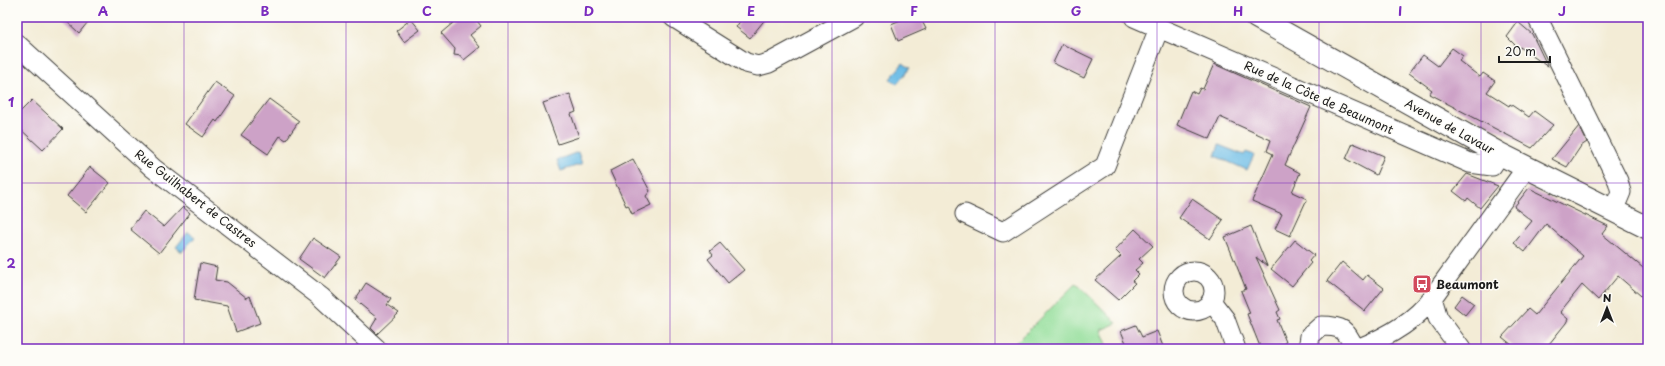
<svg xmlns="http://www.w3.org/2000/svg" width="1665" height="366" viewBox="0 0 1665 366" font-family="'Playpen Sans',sans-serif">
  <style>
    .green { fill: #93de9a; stroke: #587d5b }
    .water { fill: #6bbce6; stroke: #446c81 }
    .building { fill: #cda2c7 }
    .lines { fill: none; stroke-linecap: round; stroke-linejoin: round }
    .minor-casing { stroke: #3c3b38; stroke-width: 21 }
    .major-casing { stroke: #3c3b38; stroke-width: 24 }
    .minor { stroke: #fff; stroke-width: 19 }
    .major { stroke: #fff; stroke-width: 22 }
    .grid { fill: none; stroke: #7b2cbf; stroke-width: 1; stroke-opacity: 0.55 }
    .labels { text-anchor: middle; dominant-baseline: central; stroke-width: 3; stroke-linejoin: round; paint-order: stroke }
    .street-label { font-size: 12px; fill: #1c1c1c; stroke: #fdfcf7 }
    .poi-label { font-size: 12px; font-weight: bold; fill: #1c1c1c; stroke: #fdfcf7; text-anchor: start }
    .neatline { fill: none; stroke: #7b2cbf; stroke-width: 1.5 }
    .grid-label { font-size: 13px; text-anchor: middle; font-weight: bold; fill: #7b2cbf }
  </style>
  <rect width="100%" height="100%" fill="#fdfcf7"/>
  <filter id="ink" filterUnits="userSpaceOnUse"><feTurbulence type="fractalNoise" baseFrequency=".025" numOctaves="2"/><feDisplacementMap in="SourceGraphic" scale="8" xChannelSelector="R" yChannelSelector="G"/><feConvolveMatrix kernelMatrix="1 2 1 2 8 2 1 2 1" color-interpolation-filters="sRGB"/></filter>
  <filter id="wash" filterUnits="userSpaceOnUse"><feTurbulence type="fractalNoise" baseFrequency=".012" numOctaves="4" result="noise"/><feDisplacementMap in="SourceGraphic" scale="16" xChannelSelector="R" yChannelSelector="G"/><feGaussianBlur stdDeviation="0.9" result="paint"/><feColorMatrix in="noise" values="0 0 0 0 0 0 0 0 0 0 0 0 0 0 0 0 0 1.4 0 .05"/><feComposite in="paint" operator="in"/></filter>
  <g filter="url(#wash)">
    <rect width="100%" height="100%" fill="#f3ecd6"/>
    <!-- green -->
    <path class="green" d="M1076 283 1117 323 1101 330 1109 349H1010Z"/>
    <!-- water -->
    <path class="water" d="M903 63 910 68 897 84 890 79Z
      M1219 145 1244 155 1246 152 1254 155 1247 170 1215 156Z
      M578 152 582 164 561 171 557 160Z
      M188 232 195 237 182 252 176 247Z"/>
    <g id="blocks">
      <!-- building -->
      <path class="building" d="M62 17H92L79 33Z
        M460 17H474L481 26 470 35 480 47 464 60 461 56 454 55 455 49 441 33Z
        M743 17H767L750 38 736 27Z
        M908 17H920L926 29 898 41 891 24Z
        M411 19 420 30 404 42 396 31Z
        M1518 22 1532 34 1548 67 1520 47 1519 49 1507 37Z
        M1062 44 1093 59 1084 78 1053 63Z
        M1452 48 1463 56 1459 61 1480 77 1483 73 1495 81 1487 92 1509 106 1510 104 1529 117 1534 111 1553 125 1532 148 1429 94 1432 90 1409 73 1423 55 1438 66Z
        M1214 64 1311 107 1285 165 1300 173 1292 192 1307 199 1290 236 1275 229 1282 214 1252 201 1273 154 1267 151 1271 140 1220 117 1210 139 1177 125 1191 91 1197 94 1200 88 1203 89Z
        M215 82 235 96 217 122 215 120 203 137 185 124Z
        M570 94 576 112 571 114 579 137 558 144 543 103Z
        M269 99 299 121 286 140 280 136 268 154 241 135Z
        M32 100 63 129 43 150 17 126V115Z
        M1579 126 1587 142 1581 146 1567 167 1552 159Z
        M1353 143 1384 156 1376 175 1346 159Z
        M633 159 650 191 646 196 651 205 632 214 628 205 626 206 610 171Z
        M90 167 110 183 86 212 67 196Z
        M1467 174 1498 186 1480 208 1468 198 1466 201 1453 191Z
        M1529 188 1608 226 1602 234 1648 272V302L1618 276 1598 300 1582 285 1560 312 1568 319 1566 323 1545 349H1517L1502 337 1528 309 1535 315 1583 256 1546 224 1525 252 1514 243 1532 221 1514 207Z
        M1192 199 1223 220 1210 239 1179 218Z
        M183 207 190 213 159 253 130 229 144 211 164 227Z
        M1251 226 1267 266 1256 257 1280 310 1277 312 1280 319 1277 320 1286 342 1280 345 1281 349H1261L1247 314 1250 313 1241 291 1246 289 1225 237Z
        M1135 229 1153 246 1139 259 1143 263 1135 270 1139 274 1132 281 1135 283 1118 300 1095 280 1121 256 1115 250Z
        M313 238 341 257 325 278 299 259Z
        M1295 240 1314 255 1309 261 1311 263 1292 286 1271 269Z
        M720 243 744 270 728 283 708 259 713 255 710 251Z
        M1342 262 1363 280 1367 275 1384 288 1365 311 1327 281Z
        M200 263 217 267 215 280 227 282 247 298 250 296 260 323 236 332 227 306 194 300Z
        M366 283 391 299 387 305 399 313 377 334 371 328 377 318 355 300Z
        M1462 295 1474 304 1465 315 1454 306Z
        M1136 325 1142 337 1157 331 1164 349H1113L1126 343 1121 331Z"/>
    </g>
  </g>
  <g filter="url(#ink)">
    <use href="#blocks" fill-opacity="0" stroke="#3c3b38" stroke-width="1"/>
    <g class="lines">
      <!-- minor casing -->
      <g class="minor-casing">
        <path id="minor" d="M673 17 746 63 758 66 769 63 854 17
          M1134 17 1470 163 1492 166 1500 154
          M1537 17 1618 181 1621 192 1613 211
          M17 44 153 168 321 297 377 349
          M965 214 1003 232 1105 166 1159 28
          M1174 291a20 20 0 1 1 40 0a20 20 0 1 1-40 0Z
          M1211 301 1225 319 1236 349
          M1308 349 1310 336 1321 326C1342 326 1346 329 1355 349
          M1357 349C1385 338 1414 323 1432 298
          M1461 349 1438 318 1432 298 1527 167"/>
      </g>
      <!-- major casing -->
      <g class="major-casing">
        <path id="major" d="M1256 17 1500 154 1648 228"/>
      </g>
      <!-- minor -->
      <use href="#minor" class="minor"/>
      <!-- major -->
      <use href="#major" class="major"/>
    </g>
  </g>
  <!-- grid -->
  <path class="grid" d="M184 17V349M346 17V349M508 17V349M670 17V349M832 17V349M995 17V349M1157 17V349M1319 17V349M1481 17V349M17 183H1648"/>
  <!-- icons -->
  <defs>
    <g id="bus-square" transform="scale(1)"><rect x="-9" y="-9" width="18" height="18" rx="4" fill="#d1495b" stroke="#fdfcf7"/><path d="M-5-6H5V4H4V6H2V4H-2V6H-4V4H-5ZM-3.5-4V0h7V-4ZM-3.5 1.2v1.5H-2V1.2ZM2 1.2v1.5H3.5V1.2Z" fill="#fff"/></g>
  </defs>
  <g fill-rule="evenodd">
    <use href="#bus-square" x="1422" y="284"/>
  </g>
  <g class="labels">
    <!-- street labels -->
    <g class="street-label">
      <text transform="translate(1319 97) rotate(24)">Rue de la Côte de Beaumont</text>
      <text transform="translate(1450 126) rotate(29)">Avenue de Lavaur</text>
      <text transform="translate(196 198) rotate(38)">Rue Guilhabert de Castres</text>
    </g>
    <!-- poi labels -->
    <g class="poi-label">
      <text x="1436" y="284">Beaumont</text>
    </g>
  </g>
  <!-- margin -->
  <rect width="1665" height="366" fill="none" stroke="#fdfcf7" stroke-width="44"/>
  <!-- north arrow -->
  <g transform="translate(1607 308)" stroke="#fdfcf7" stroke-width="3" paint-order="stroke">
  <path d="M0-3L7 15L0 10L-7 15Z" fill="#1c1c1c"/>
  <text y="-6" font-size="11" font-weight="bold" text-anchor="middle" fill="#1c1c1c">N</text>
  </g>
  <!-- scale -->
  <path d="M1499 56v6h51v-6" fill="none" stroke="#1c1c1c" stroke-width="2"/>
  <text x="1505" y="56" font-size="12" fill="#1c1c1c" stroke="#fdfcf7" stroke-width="3" paint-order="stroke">20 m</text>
  <rect x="22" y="22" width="1621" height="322" class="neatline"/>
  <g class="grid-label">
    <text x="103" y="16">A</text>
    <text x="265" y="16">B</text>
    <text x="427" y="16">C</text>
    <text x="589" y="16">D</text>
    <text x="751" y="16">E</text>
    <text x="914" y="16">F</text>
    <text x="1076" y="16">G</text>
    <text x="1238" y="16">H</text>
    <text x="1400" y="16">I</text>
    <text x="1562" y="16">J</text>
    <text x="11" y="107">1</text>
    <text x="11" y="268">2</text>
  </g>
</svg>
